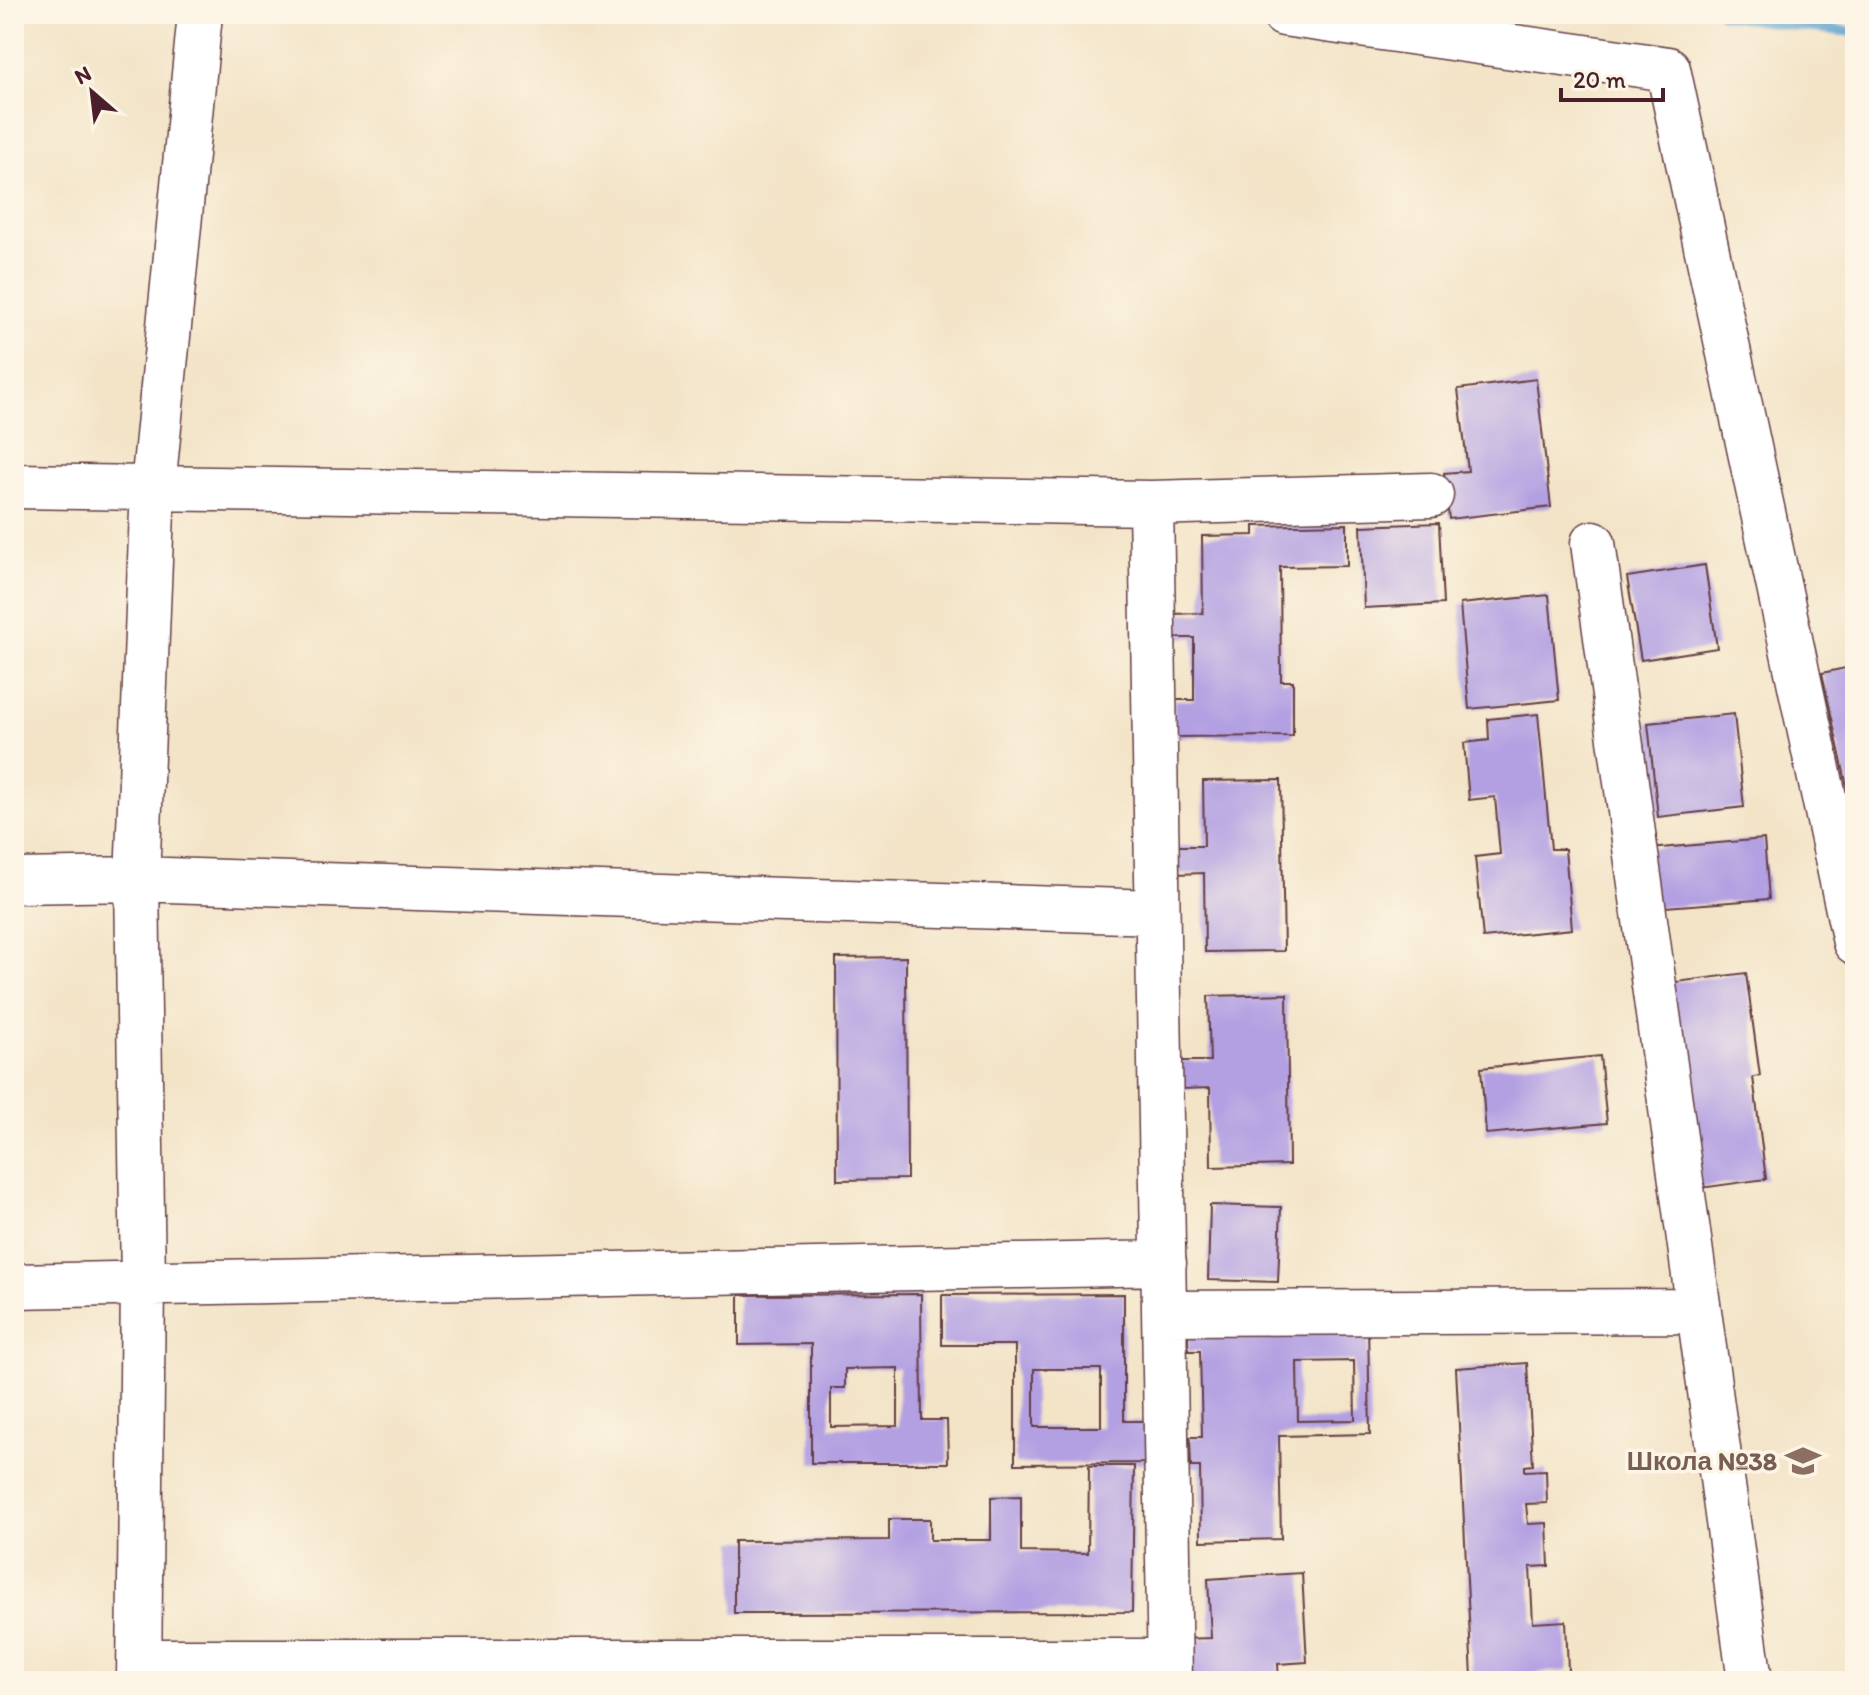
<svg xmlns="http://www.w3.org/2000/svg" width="1869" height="1695" viewBox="0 0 1869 1695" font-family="Itim,sans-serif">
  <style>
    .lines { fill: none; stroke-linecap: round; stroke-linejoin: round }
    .stream { stroke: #5aa1d0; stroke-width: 10 }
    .building { fill: #b3a0e2; fill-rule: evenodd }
    .minor-casing { stroke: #633d43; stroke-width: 47 }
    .minor { stroke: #fff; stroke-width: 44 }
    .labels { text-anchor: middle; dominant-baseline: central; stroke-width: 7; stroke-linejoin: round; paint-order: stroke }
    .education-label { font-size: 26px; font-weight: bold; fill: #785e54; stroke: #fcf5e5; text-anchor: end }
  </style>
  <rect width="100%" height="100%" fill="#fcf5e5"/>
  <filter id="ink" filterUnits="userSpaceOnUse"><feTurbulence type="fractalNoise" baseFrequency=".0125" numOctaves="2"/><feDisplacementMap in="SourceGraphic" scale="16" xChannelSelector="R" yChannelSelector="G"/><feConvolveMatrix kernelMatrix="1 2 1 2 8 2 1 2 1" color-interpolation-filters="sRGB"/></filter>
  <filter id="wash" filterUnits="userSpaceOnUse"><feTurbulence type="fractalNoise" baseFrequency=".006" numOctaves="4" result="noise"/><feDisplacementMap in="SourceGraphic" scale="32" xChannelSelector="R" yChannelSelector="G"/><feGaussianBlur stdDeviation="1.8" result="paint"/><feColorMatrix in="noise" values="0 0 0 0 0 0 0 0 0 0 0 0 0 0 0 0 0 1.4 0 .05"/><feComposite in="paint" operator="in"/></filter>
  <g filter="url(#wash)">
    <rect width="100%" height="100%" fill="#f3e4c8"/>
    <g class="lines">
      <!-- stream -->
      <path class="stream" d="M1722 14 1795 26 1855 32"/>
    </g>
    <g id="blocks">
      <!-- building -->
      <path class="building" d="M1536 379 1551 507 1449 519 1444 473 1468 471 1458 389Z
        M1439 523 1443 604 1364 608 1361 526Z
        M1347 524V566L1280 567 1281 681H1293V736L1174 737V700H1194V638H1173V614L1203 613 1202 536 1254 535V526Z
        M1705 565 1717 648 1641 660 1627 577Z
        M1549 595 1559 700 1469 709 1460 604Z
        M1855 666V818H1854L1822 673Z
        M1538 714 1551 849H1565L1572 929 1483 938 1475 857 1500 854 1495 797 1469 800 1464 743 1489 740 1488 719Z
        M1734 714 1744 807 1658 817 1648 723Z
        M1281 780 1284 951 1205 952 1204 873 1176 874V846H1204L1203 781Z
        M1764 839 1769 899 1653 908 1649 849Z
        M906 957 907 1179 837 1180 836 958Z
        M1746 973 1760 1076 1753 1077 1766 1179 1701 1188 1668 983Z
        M1287 994 1289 1165 1211 1167 1210 1088 1182 1089 1181 1061H1210L1208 996Z
        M1600 1056 1607 1123 1486 1134 1481 1068Z
        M1210 1205 1281 1207 1278 1282 1208 1280Z
        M921 1294 922 1420H947L948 1463H811V1344L739 1345V1295ZM898 1368V1426L831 1427V1388H845V1369Z
        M1124 1294V1421H1150L1151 1463 1015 1464V1345H942V1295ZM1034 1369H1101V1427H1034Z
        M1368 1324 1370 1434 1279 1436 1281 1539 1201 1541 1200 1467H1191L1190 1437H1202L1200 1351H1188V1328ZM1354 1361 1355 1420 1298 1421 1297 1362Z
        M1527 1363 1533 1465 1525 1466V1471L1546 1470 1547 1503 1526 1504 1528 1524 1547 1523 1549 1566 1530 1567 1533 1623 1566 1621 1568 1671 1535 1673 1536 1681H1453V1678L1472 1677 1456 1368Z
        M1089 1466H1134L1132 1612 734 1613V1541L889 1540V1519H930V1540H991V1497L1021 1496V1552L1088 1553Z
        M1302 1573 1307 1662 1278 1664 1279 1681H1182L1180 1639 1211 1638 1208 1579Z"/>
    </g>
  </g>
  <g filter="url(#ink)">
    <use href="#blocks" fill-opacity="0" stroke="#633d43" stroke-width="2"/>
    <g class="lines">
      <!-- minor casing -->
      <g class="minor-casing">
        <path id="minor" d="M1284 14 1668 69 1855 942
          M14 486 1151 503 1431 495
          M1151 503 1170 1681
          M1593 543 1750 1681
          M14 881 137 879 1157 912
          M14 1286 1164 1263
          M1165 1313 1699 1311
          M140 1661H1169
          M139 1681 143 1281 137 879 153 487 200 14"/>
      </g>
      <!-- minor -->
      <use href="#minor" class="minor"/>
    </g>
  </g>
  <!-- icons -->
  <defs>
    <g id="school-bare" transform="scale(2.76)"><path d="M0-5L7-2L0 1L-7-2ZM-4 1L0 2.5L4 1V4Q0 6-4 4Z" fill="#8d6e63" stroke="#fcf5e5" stroke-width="2.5" paint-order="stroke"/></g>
  </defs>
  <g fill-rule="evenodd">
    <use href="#school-bare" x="1803" y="1461"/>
  </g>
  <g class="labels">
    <!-- education labels -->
    <g class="education-label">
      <text x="1777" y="1461">Школа №38</text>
    </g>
  </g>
  <!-- margin -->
  <rect width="1869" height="1695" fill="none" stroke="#fcf5e5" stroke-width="48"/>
  <!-- north arrow -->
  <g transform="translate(92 92) rotate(332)" stroke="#fcf5e5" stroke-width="6" paint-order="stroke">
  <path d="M0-6L14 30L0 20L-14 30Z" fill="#4a1f2b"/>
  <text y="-12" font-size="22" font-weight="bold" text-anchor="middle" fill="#4a1f2b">N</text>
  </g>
  <!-- scale -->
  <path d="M1561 88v12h102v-12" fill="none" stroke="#4a1f2b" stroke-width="4"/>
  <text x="1573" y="88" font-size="24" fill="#4a1f2b" stroke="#fcf5e5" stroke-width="6" paint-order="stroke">20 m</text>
</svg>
